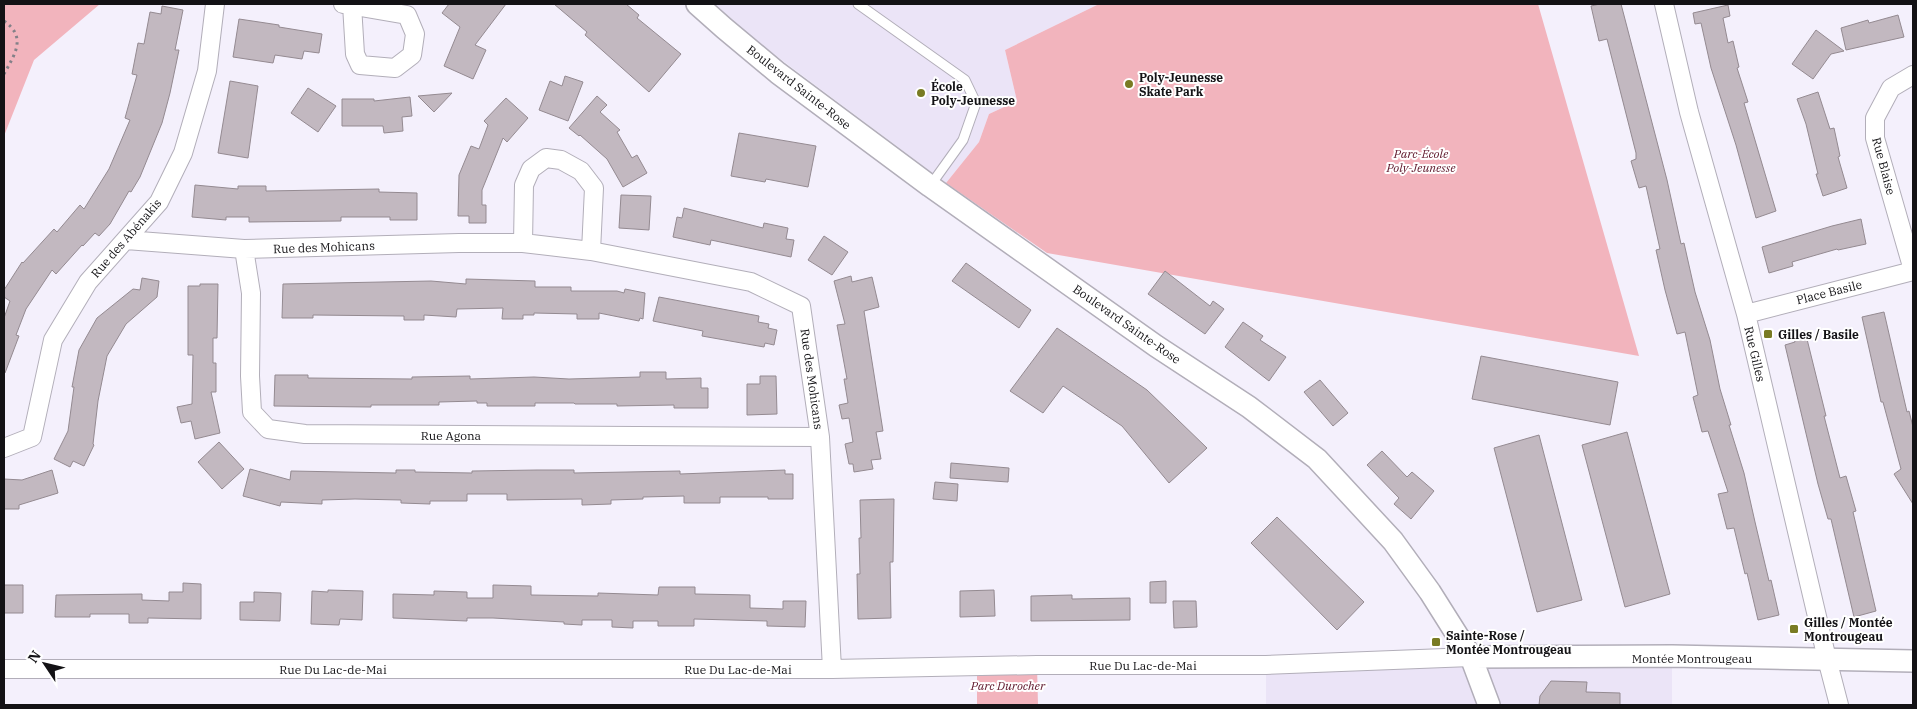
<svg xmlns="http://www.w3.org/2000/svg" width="1917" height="709" viewBox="0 0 1917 709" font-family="'IBM Plex Serif',serif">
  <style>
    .built { fill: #ebe4f7 }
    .green { fill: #f2b4bd }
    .building { fill: #c2b8c0; stroke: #948a91 }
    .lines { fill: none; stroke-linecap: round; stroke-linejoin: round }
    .service-casing { stroke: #b2aeb9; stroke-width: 11 }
    .minor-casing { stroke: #b2aeb9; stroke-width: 20 }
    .tertiary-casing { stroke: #b2aeb9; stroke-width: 24 }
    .path { stroke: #838088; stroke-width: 3; stroke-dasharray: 2.5 4; stroke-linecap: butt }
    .service { stroke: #fff; stroke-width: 9 }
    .minor { stroke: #fff; stroke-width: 18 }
    .tertiary { stroke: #fff; stroke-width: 21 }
    .poi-dot { fill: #797b23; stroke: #fff; stroke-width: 2 }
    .labels { text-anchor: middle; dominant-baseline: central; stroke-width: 4; stroke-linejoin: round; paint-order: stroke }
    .poi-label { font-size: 12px; font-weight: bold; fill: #131215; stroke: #fff; text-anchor: start }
    .street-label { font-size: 12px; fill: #131215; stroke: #fff }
    .park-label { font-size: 12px; font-style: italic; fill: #5e162a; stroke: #fff }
  </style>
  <rect width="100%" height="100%" fill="#f4f0fc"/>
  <!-- built -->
  <path class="built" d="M715 4H1099L1005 50 1017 101 989 114 979 142 946 183 755 40Z
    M1672 656V705H1266V665Z"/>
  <!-- green -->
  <path class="green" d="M4 4H100L34 60 4 136Z
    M1099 4H1538L1639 356 1047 253 946 183 979 142 989 114 1017 101 1005 50Z
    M1037 665 1038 705H977V667Z"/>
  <!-- building -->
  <path class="building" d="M449 4H506L475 45 486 50 473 79 444 66 460 27 442 13Z
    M554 4H626L639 15 637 18 681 54 649 92 585 35 587 32Z
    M1600 4H1621L1667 180 1681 244 1684 243 1695 292 1710 340 1720 389 1731 425H1729L1744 473 1755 522 1769 581 1771 580 1779 615 1758 620 1747 573 1745 574 1734 528 1727 529 1718 494 1728 492 1708 431 1702 432 1693 397 1698 395 1685 332 1677 334 1665 290 1656 250 1660 249 1646 186 1639 188 1631 161 1636 159V153L1607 39 1599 41 1591 6Z
    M1728 5 1730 16 1723 18 1728 43 1733 41 1739 67 1737 68 1748 102 1744 103 1776 211 1756 218 1736 145 1711 68 1701 23 1695 24 1693 13Z
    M162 6 183 10 175 50H179L170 93 162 123 140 177 131 192 129 191 110 224 99 236 95 233 83 246 82 245 56 274 52 270 26 309 16 335 19 336 5 373H4V318L10 301 4 297V290L22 262 23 263 54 229 57 232 80 205 84 209 109 169 130 120 125 118 137 75 132 74 138 43 144 44 150 12 161 14Z
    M1898 15 1904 37 1846 50 1841 28 1868 20 1869 23Z
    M239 19 279 25V27L322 34 319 53 304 51 302 59 275 55 273 63 233 57Z
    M1816 30 1844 51 1831 54 1813 79 1792 64Z
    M565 76 583 82 568 121 539 110 550 81 562 86Z
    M230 81 258 86 248 158 218 153Z
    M308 88 336 106 318 132 291 113Z
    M1818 92 1830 129 1834 128 1840 156 1838 157 1847 188 1823 196 1816 174H1818L1806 124 1797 99Z
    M452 93 434 112 418 96Z
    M597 96 607 105 600 112 620 130 617 132 632 158 637 155 647 173 623 187 607 159 580 135 579 136 569 128Z
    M410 97 412 116 402 117 403 131 384 133 383 126H342V99H374V101Z
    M506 98 528 118 507 142 503 138 482 190V205H486V223H469V216H458L459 175 471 146 479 149 488 125 484 121Z
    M739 133 816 146 808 187 766 179 765 182 731 176Z
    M195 185 238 189V186H266V191L379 189V192L417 193V220H390V217H341V221L249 222V217H226V220L192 217Z
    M621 195 651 196 649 230 619 228Z
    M684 208 763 228 764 223 788 228 786 239 794 240 791 257 711 240 710 245 673 237 677 217 682 218Z
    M1861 219 1866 244 1838 250 1837 249 1792 262 1793 266 1769 273 1762 247 1832 226Z
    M824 236 848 252 832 275 808 260Z
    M966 263 1031 310 1019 328 952 281Z
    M1165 271 1210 306 1213 301 1224 309 1205 334 1148 294Z
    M851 276 852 282 872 277 879 307 864 311 883 431 876 432 881 459 871 460 873 469 854 472 853 464H849L845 444 853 442 849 418 842 419 839 405 848 403 844 379H847L837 325 845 324 834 281Z
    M142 278 159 281 157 297 126 324 107 356 98 401 93 444 94 445 84 466 73 461 70 467 54 459 68 431 74 387H72L79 350 97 318 133 289 140 290Z
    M466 279 535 281V287H571V291H617L624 293 625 289 645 293 643 319 640 318 639 321 599 313V319H577V314L534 313V315H523V319H502L503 308 457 309 456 317 424 315V320H404V316L313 315V318H282L283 284 431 281 466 284Z
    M200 284H218L217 338H213V363H216V392H211L220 433 195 439 191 421 181 423 177 407 192 404 193 355H188V286H200Z
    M659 297 759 316 758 322 769 324 768 328 777 330 774 345 765 343 764 347 702 336 703 331 653 321Z
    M1884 312 1907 412 1909 411 1913 427V504L1894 474 1901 469 1883 402H1881L1862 317Z
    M1243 322 1263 336 1260 340 1286 357 1269 381 1225 347Z
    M1057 328 1147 390 1207 448 1169 483 1122 426 1063 386 1043 413 1010 391Z
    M1805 331 1826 416H1824L1840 478 1846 476 1856 511 1853 512 1876 611 1854 617 1831 519H1828L1818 484 1785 345 1795 342 1793 334Z
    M1481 356 1618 382 1610 425 1472 399Z
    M640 372H666V379L701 378V388H708V408H674V405L617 406V404H575L574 403H535V406H487V403H477V401L439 402V405H371V407L274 406 275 375H308V378L412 379V377L470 376V379L534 377 569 379 640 377Z
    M760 376H776L777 414 747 415V384H760Z
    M1320 380 1348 413 1333 426 1304 392Z
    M1627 432 1670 594 1625 607 1582 445Z
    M1539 435 1582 600 1537 612 1494 448Z
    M219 442 244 469 222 489 198 462Z
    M1382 451 1407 477 1412 472 1434 491 1411 519 1394 504 1399 498 1367 465Z
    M951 463 1009 468 1008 482 950 478Z
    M250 469 290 480 291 471 396 473V470H415V472L472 473V471L537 470H574V473L680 471V474L785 470V474H793V499H768V497H720V503H684V496L643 497V499L611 500V504L582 505V499L507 500V494H467V501H430V504L401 503V500L355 499 322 500V504L281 502 280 506 243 496Z
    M52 470 58 493 19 505V509H4V479L22 480Z
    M935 482 958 484 957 501 933 499Z
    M894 499 893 562H890L891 618 858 619 857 574H860L859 538H861L860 500Z
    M1277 517 1364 602 1337 630 1251 543Z
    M1166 581V603H1150V582Z
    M183 583 201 584V619L148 618V623H129V614H90V617H55L56 595 142 594V600L169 601V592H183Z
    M4 585H23V613H4Z
    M493 585 531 586V595L598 596V593L658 595 659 587H695V594L750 595V608L783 609V601H806L805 627 767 626V621L694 619V626H658V621H633V628L612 627V620H582V625L564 624V622L493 618H467V621L393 618V594L434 595V591L467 592V598H493Z
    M328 590 363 591 362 620 340 619 339 625 311 624 312 591 328 592Z
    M994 590 995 616 960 617V591Z
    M254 592 281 593 280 621 240 620V602H254Z
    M1072 595V599L1130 598V620L1031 621V596Z
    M1173 601H1196L1197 627 1174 628Z
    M1551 681 1587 682 1586 692 1620 693V705H1539L1540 696Z"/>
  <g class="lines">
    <!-- service casing -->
    <g class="service-casing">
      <path id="service" d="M858 4 965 80 976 103 963 140 930 186"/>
    </g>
    <!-- minor casing -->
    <g class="minor-casing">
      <path id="minor" d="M343 4 407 15 415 34 412 55 395 68 360 65 355 54 352 5
        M1664 4 1689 112 1746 314 1827 659 1839 705
        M1913 75 1891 88 1875 118V138L1913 270
        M126 240 244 249 459 243H523L591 251 751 282 801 306 820 437 832 669
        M523 243 524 185 531 169 546 158 561 160 581 171 594 188 591 251
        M244 249 251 293 250 376 252 412 268 429 305 434 820 437
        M1746 314 1913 271
        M4 448 32 437 53 340 88 282 159 202 183 153 207 71 215 4
        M4 669H832L1037 665H1266L1471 657"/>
    </g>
    <!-- tertiary casing -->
    <g class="tertiary-casing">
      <path id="tertiary" d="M697 4 724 28 778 73 930 186 1156 346 1249 407 1317 459 1393 541 1430 592 1471 657 1489 705
        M1471 657 1672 656 1913 661"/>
    </g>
    <!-- path -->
    <path class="path" d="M4 21C27 37 15 54 4 74"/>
    <!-- service -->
    <use href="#service" class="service"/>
    <!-- minor -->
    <use href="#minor" class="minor"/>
    <!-- tertiary -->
    <use href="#tertiary" class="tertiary"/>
  </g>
  <!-- markers -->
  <g class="poi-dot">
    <circle cx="1129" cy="84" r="5"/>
    <circle cx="921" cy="93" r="5"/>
    <rect x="1763" y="329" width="10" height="10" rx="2.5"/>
    <rect x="1789" y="624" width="10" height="10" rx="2.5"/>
    <rect x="1431" y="637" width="10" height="10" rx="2.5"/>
  </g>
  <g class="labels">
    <!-- poi labels -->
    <g class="poi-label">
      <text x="1139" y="77">Poly-Jeunesse<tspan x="1139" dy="14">Skate Park</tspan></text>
      <text x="931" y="86">École<tspan x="931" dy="14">Poly-Jeunesse</tspan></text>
      <text x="1778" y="334">Gilles / Basile</text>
      <text x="1804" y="622">Gilles / Montée<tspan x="1804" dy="14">Montrougeau</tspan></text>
      <text x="1446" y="635">Sainte-Rose /<tspan x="1446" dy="14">Montée Montrougeau</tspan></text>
    </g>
    <!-- street labels -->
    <g class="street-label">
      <text transform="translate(799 87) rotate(38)">Boulevard Sainte-Rose</text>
      <text transform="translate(1884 166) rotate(75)">Rue Blaise</text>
      <text transform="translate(126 238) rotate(-49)">Rue des Abénakis</text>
      <text transform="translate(324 247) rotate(-2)">Rue des Mohicans</text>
      <text transform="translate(1829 292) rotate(-14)">Place Basile</text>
      <text transform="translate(1127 324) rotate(35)">Boulevard Sainte-Rose</text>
      <text transform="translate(1755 354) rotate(77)">Rue Gilles</text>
      <text transform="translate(812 379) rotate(82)">Rue des Mohicans</text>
      <text x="451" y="435">Rue Agona</text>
      <text x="1692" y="658">Montée Montrougeau</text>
      <text x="1143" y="665">Rue Du Lac-de-Mai</text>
      <text x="333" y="669">Rue Du Lac-de-Mai</text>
      <text x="738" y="669">Rue Du Lac-de-Mai</text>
    </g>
    <!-- park labels -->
    <g class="park-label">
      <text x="1421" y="153">Parc-École<tspan x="1421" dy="14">Poly-Jeunesse</tspan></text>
      <text x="1008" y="685">Parc Durocher</text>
    </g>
  </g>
  <!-- border -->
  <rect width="1917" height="709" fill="none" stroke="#131215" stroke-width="10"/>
  <!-- north arrow -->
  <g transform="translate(45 664) rotate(305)" stroke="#ffffff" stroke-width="4" paint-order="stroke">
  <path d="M0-4L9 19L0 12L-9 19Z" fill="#131215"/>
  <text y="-8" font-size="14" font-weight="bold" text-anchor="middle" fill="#131215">N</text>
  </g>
</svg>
